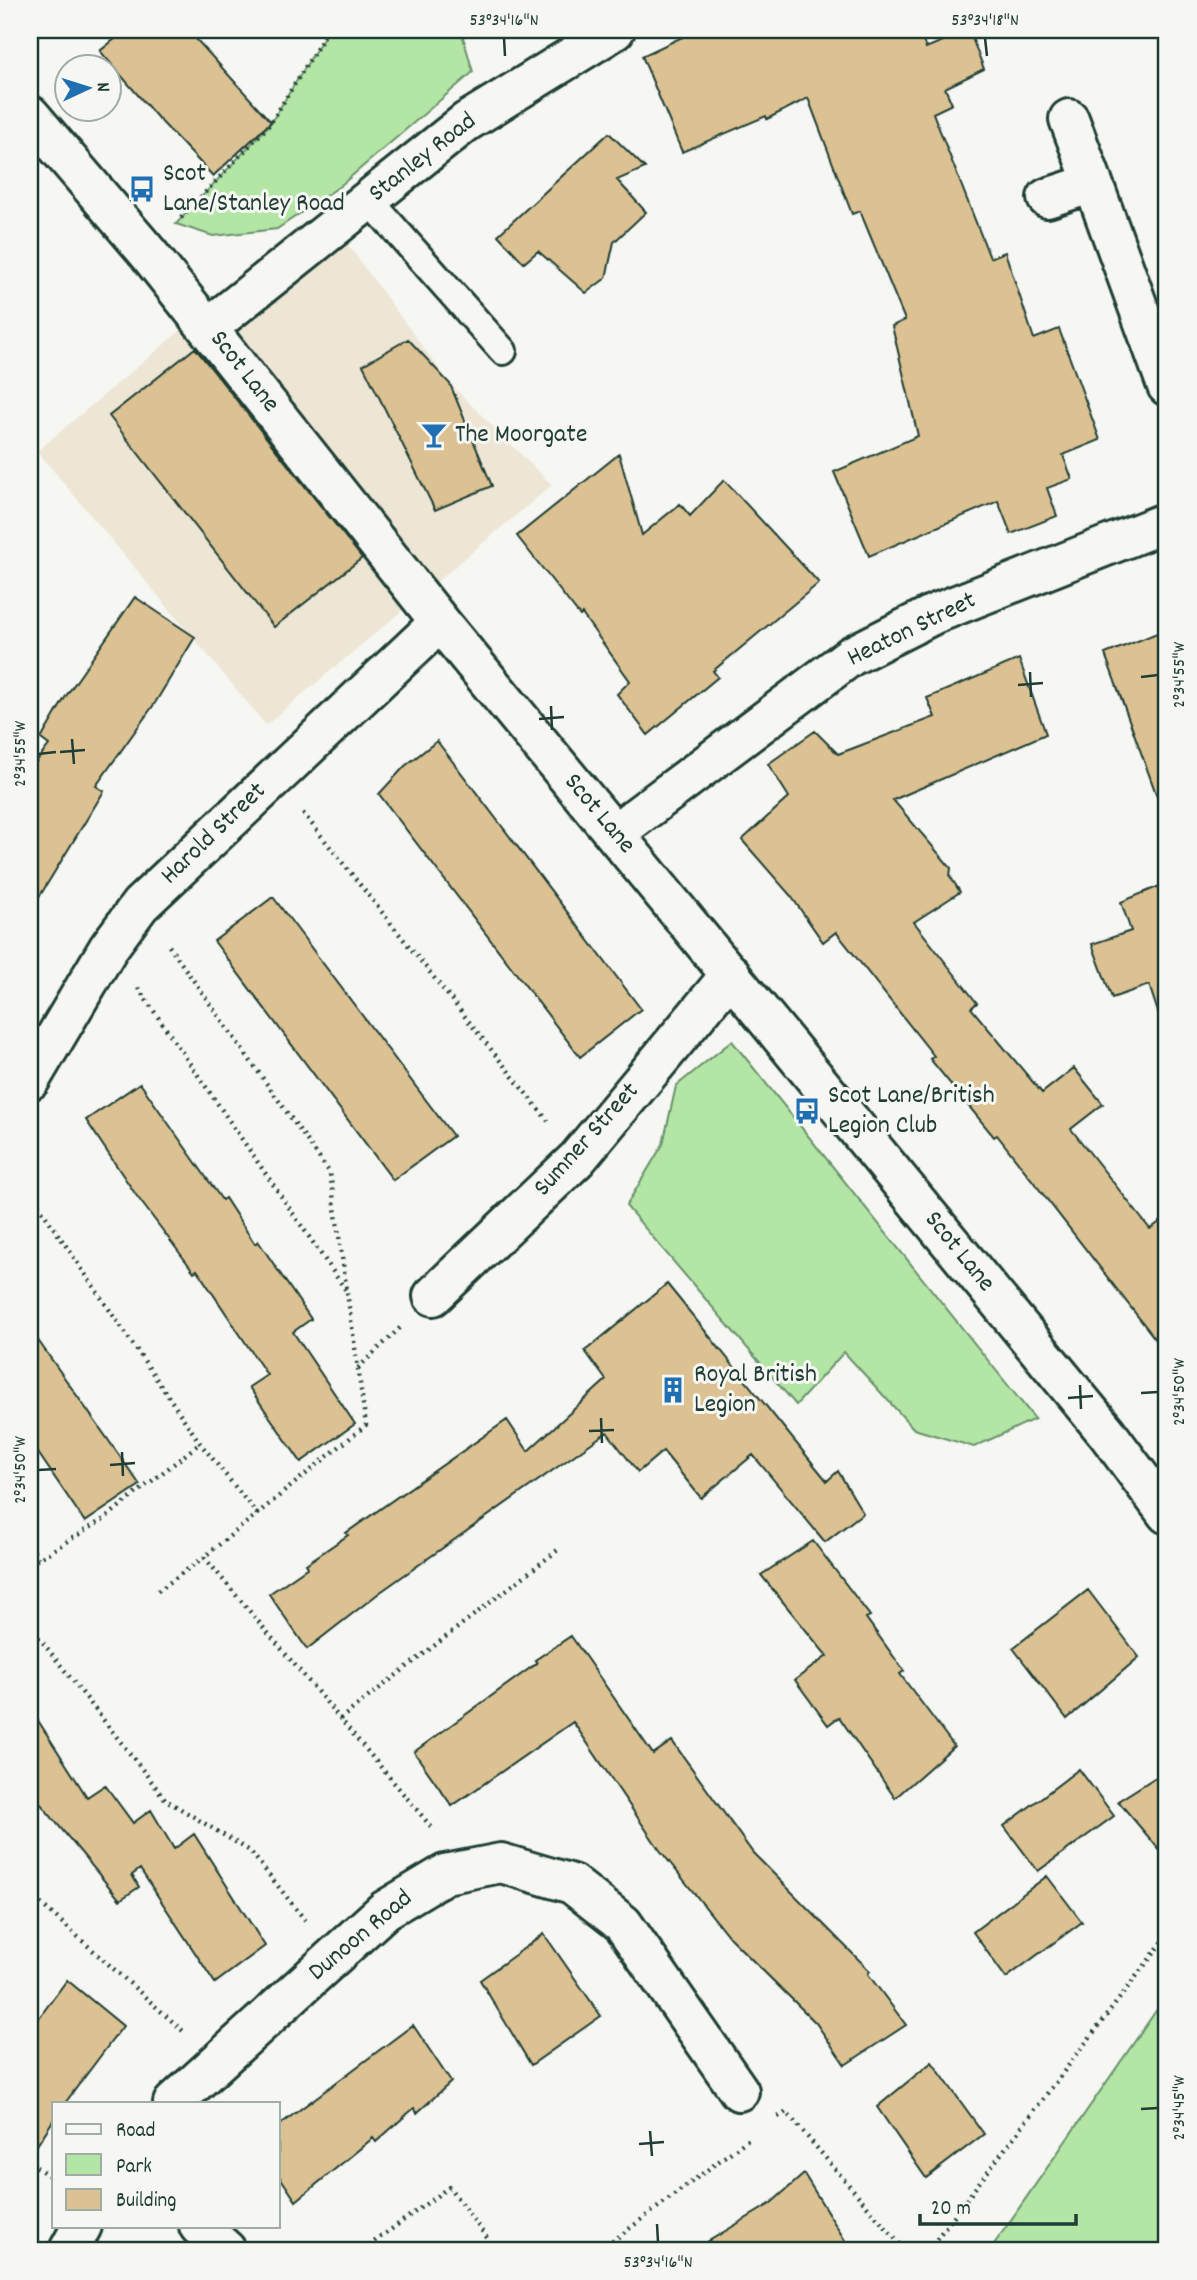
<svg xmlns="http://www.w3.org/2000/svg" width="1197" height="2280" viewBox="0 0 1197 2280" font-family="Dekko,sans-serif">
  <style>
    .built { fill: #eee6d5 }
    .green { fill: #b3e5a5; stroke: #69916c; stroke-width: 2 }
    .building { fill: #dcc292; stroke: #1f3d34; stroke-width: 2 }
    .lines { fill: none; stroke-linecap: round; stroke-linejoin: round }
    .service-casing { stroke: #1f3d34; stroke-width: 32 }
    .minor-casing { stroke: #1f3d34; stroke-width: 44 }
    .secondary-casing { stroke: #1f3d34; stroke-width: 44 }
    .path { stroke: #1f3d34; stroke-width: 4.5; stroke-dasharray: 2 5; stroke-linecap: butt }
    .service { stroke: #f6f6f2; stroke-width: 26 }
    .minor { stroke: #f6f6f2; stroke-width: 38 }
    .secondary { stroke: #f6f6f2; stroke-width: 38 }
    .ticks { fill: none; stroke: #1f3d34; stroke-width: 2.5 }
    .labels { text-anchor: middle; dominant-baseline: central; stroke-width: 6; stroke-linejoin: round; paint-order: stroke }
    .street-label { font-size: 26px; fill: #1f3d34; stroke: #f6f6f2 }
    .poi-label { font-size: 26px; fill: #1f3d34; stroke: #f6f6f2; text-anchor: start }
    .neatline { fill: none; stroke: #1f3d34; stroke-width: 2.5 }
    .ticks-label { font-size: 18px; text-anchor: middle; fill: #1f3d34 }
  </style>
  <rect width="100%" height="100%" fill="#f6f6f2"/>
  <filter id="ink" filterUnits="userSpaceOnUse"><feTurbulence type="fractalNoise" baseFrequency=".0143" numOctaves="2"/><feDisplacementMap in="SourceGraphic" scale="14" xChannelSelector="R" yChannelSelector="G"/><feConvolveMatrix kernelMatrix="1 2 1 2 8 2 1 2 1" color-interpolation-filters="sRGB"/></filter>
  <g filter="url(#ink)">
    <!-- built -->
    <path class="built" d="M323 211 450 384 552 485 266 725 37 451Z"/>
    <!-- green -->
    <path class="green" d="M328 30H461L473 72 340 186 277 229 213 236 176 224 270 124Z
      M732 1041 1035 1419 974 1447 914 1429 844 1352 796 1405 626 1206 663 1144 676 1086Z
      M1167 1995V2250H990Z"/>
    <!-- building -->
    <path class="building" d="M126 30H188L271 122 213 176 156 116 100 51Z
      M697 30H918L926 48 969 30 984 69 945 88 952 104 933 113 990 258 1005 252 1034 339 1059 329 1100 440 1063 455 1072 479 1047 488 1057 516 1011 534 998 501 869 556 834 472 918 436 892 326 905 320 860 211 852 214 808 98 767 119 766 116 682 152 642 56Z
      M609 133 645 168 617 180 646 212 614 242 606 278 586 293 538 251 524 263 498 235Z
      M408 339 450 384 492 486 435 510 363 365Z
      M195 348 362 558 274 627 109 416Z
      M619 454 642 535 680 504 690 516 724 480 819 583 713 671 718 677 648 735 617 694 630 681 582 614 580 616 517 536Z
      M135 597 195 637 155 703 96 786 104 791 30 912V770L49 745 41 739 66 696Z
      M1167 629V809L1162 810 1105 654Z
      M1019 659 1046 734 893 800 951 868 950 876 960 892 914 922 977 1003 971 1008 1042 1093 1074 1068 1103 1104 1071 1129 1150 1229 1167 1217V1354L997 1135 994 1137 930 1059 934 1056 836 932 823 942 791 896 742 840 789 797 768 764 815 731 838 754 935 717 927 698Z
      M437 741 641 1009 580 1057 379 794 405 766Z
      M1167 883V1017L1160 1018 1149 985 1112 998 1092 944 1131 931 1121 902Z
      M273 897 453 1136 393 1180 214 941Z
      M140 1083 222 1200 225 1198 255 1244 258 1241 311 1319 293 1332 355 1424 301 1462 249 1387 267 1375 197 1270 194 1272 136 1195 86 1120Z
      M667 1284 827 1481 838 1471 863 1513 825 1542 753 1455 701 1498 663 1451 638 1472 607 1432 379 1593 307 1649 269 1594 308 1567 306 1564 348 1535 346 1533 507 1420 528 1451 606 1380 585 1351Z
      M30 1329 140 1485 85 1522 30 1441Z
      M813 1541 870 1616 866 1618 904 1671 900 1674 954 1746 895 1798 839 1717 828 1725 795 1680 827 1656 761 1575Z
      M1088 1590 1139 1657 1067 1719 1013 1648Z
      M571 1636 653 1754 672 1741 753 1853 870 1971 868 1974 906 2025 845 2065 816 2023 730 1938 659 1849 573 1722 452 1806 414 1752 537 1663 535 1660Z
      M30 1708 87 1797 105 1785 133 1823 151 1810 174 1849 194 1834 265 1946 215 1983 140 1869 132 1875 139 1887 120 1900 30 1791Z
      M1079 1769 1114 1816 1038 1871 1004 1826Z
      M1167 1770V1859L1118 1801Z
      M1047 1876 1082 1922 1006 1978 973 1932Z
      M544 1934 601 2016 531 2065 480 1980Z
      M67 1980 123 2026 65 2103H54V2119L30 2156V2030Z
      M413 2025 451 2082 417 2113 414 2108 376 2142 373 2138 296 2201 278 2174V2126Z
      M932 2062 984 2134 926 2178 877 2107Z
      M804 2174 851 2250H694L770 2204Z"/>
    <g class="lines">
      <!-- service casing -->
      <g class="service-casing">
        <path id="service" d="M369 200 503 351"/>
      </g>
      <!-- minor casing -->
      <g class="minor-casing">
        <path id="minor" d="M1093 183 1167 386
          M1047 198 1093 183 1069 119
          M209 327 466 122 615 30
          M615 833 851 656 934 614 1167 522
          M30 1080 109 947 140 905 440 622
          M433 1296 577 1159 731 974
          M173 2103 385 1910 445 1874 501 1863 572 1884 623 1924 739 2091
          M199 2226 226 2250
          M69 2250 82 2226"/>
      </g>
      <!-- secondary casing -->
      <g class="secondary-casing">
        <path id="secondary" d="M30 115 148 253 440 622 1107 1433 1167 1514"/>
      </g>
      <!-- path -->
      <path class="path" d="M181 218 270 124 328 30
        M303 813 548 1121
        M169 946 330 1173 366 1425 257 1514
        M138 988 347 1292
        M30 1193 200 1443 257 1514 204 1557 433 1829
        M358 1368 402 1326
        M30 1545 38 1558
        M30 1564 104 1519 200 1443
        M158 1591 204 1557
        M30 1626 166 1800 250 1851 305 1920
        M340 1719 559 1549
        M30 1894 183 2031
        M778 2117 786 2112 905 2250
        M30 2163 54 2179
        M363 2250 449 2187 496 2250
        M601 2250 751 2137
        M928 2250 1167 1936"/>
      <!-- service -->
      <use href="#service" class="service"/>
      <!-- minor -->
      <use href="#minor" class="minor"/>
      <!-- secondary -->
      <use href="#secondary" class="secondary"/>
    </g>
  </g>
  <!-- ticks -->
  <path class="ticks" d="M504 38 505 56M985 38 987 56M1030 672 1031 697M1141 677 1158 675M1018 685 1043 683M551 706 552 730M539 719 564 717M72 739 74 764M60 752 85 750M38 754 56 752M1080 1385 1081 1409M1141 1393 1158 1392M1068 1398 1093 1396M601 1418 602 1443M589 1431 614 1430M122 1452 123 1476M110 1465 135 1463M38 1470 56 1469M1141 2109 1158 2108M650 2131 652 2156M639 2144 664 2142M657 2224 658 2242"/>
  <!-- icons -->
  <defs>
    <g id="bus-bare" transform="scale(2.1)"><path d="M-5-6H5V4H4V6H2V4H-2V6H-4V4H-5ZM-3.5-4V0h7V-4ZM-3.5 1.2v1.5H-2V1.2ZM2 1.2v1.5H3.5V1.2Z" fill="#1f6fb2" stroke="#f6f6f2" stroke-width="2.5" paint-order="stroke"/></g>
    <g id="bar-bare" transform="scale(2.1)"><path d="M-6-5H6L.8 .8V4.5H3.5V6h-7V4.5H-.8V.8Z" fill="#1f6fb2" stroke="#f6f6f2" stroke-width="2.5" paint-order="stroke"/></g>
    <g id="building-bare" transform="scale(2.1)"><path d="M-4-6H4V6H1V3H-1V6H-4ZM-2.5-4.3h1.7v1.8h-1.7ZM.8-4.3h1.7v1.8H.8ZM-2.5-1h1.7V.8h-1.7ZM.8-1h1.7V.8H.8Z" fill="#1f6fb2" stroke="#f6f6f2" stroke-width="2.5" paint-order="stroke"/></g>
  </defs>
  <g fill-rule="evenodd">
    <use href="#bus-bare" x="142" y="189"/>
    <use href="#bar-bare" x="434" y="435"/>
    <use href="#bus-bare" x="807" y="1111"/>
    <use href="#building-bare" x="673" y="1390"/>
  </g>
  <g class="labels">
    <!-- street labels -->
    <g class="street-label">
      <text transform="translate(423 158) rotate(-38)">Stanley Road</text>
      <text transform="translate(244 372) rotate(52)">Scot Lane</text>
      <text transform="translate(912 630) rotate(-26)">Heaton Street</text>
      <text transform="translate(599 814) rotate(50)">Scot Lane</text>
      <text transform="translate(214 834) rotate(-44)">Harold Street</text>
      <text transform="translate(587 1140) rotate(-48)">Sumner Street</text>
      <text transform="translate(959 1252) rotate(51)">Scot Lane</text>
      <text transform="translate(361 1936) rotate(-40)">Dunoon Road</text>
    </g>
    <!-- poi labels -->
    <g class="poi-label">
      <text x="163" y="174">Scot<tspan x="163" dy="30">Lane/Stanley Road</tspan></text>
      <text x="455" y="435">The Moorgate</text>
      <text x="828" y="1096">Scot Lane/British<tspan x="828" dy="30">Legion Club</tspan></text>
      <text x="694" y="1375">Royal British<tspan x="694" dy="30">Legion</tspan></text>
    </g>
  </g>
  <!-- margin -->
  <rect width="1197" height="2280" fill="none" stroke="#f6f6f2" stroke-width="77"/>
  <!-- legend -->
  <rect x="52" y="2102" width="228" height="126" fill="#f6f6f2" stroke="#a0aca6" stroke-width="2"/>
  <rect x="66" y="2124" width="35" height="10" fill="#f6f6f2" stroke="#a0aca6" stroke-width="2"/>
  <text x="116" y="2136" font-size="21" fill="#1f3d34">Road</text>
  <rect x="66" y="2154" width="35" height="21" fill="#b3e5a5" stroke="#a0aca6" stroke-width="2"/>
  <text x="116" y="2172" font-size="21" fill="#1f3d34">Park</text>
  <rect x="66" y="2189" width="35" height="21" fill="#dcc292" stroke="#a0aca6" stroke-width="2"/>
  <text x="116" y="2206" font-size="21" fill="#1f3d34">Building</text>
  <!-- north arrow -->
  <g transform="translate(88 88) rotate(86)"><circle r="33" fill="#f6f6f2" stroke="#a0aca6" stroke-width="2"/>
  <path d="M0-5L12 26L0 18L-12 26Z" fill="#1f6fb2"/>
  <text y="-10" font-size="19" font-weight="bold" text-anchor="middle" fill="#1f3d34">N</text>
  </g>
  <!-- scale -->
  <path d="M920 2214v10h156v-10" fill="none" stroke="#1f3d34" stroke-width="3.5"/>
  <text x="931" y="2214" font-size="21" fill="#1f3d34" stroke="#f6f6f2" stroke-width="5" paint-order="stroke">20 m</text>
  <rect x="38" y="38" width="1120" height="2204" class="neatline"/>
  <g class="ticks-label">
    <text x="504" y="25">53°34'16"N</text>
    <text x="985" y="25">53°34'18"N</text>
    <text transform="translate(1178 675) rotate(-90)" y="6">2°34'55"W</text>
    <text transform="translate(19 754) rotate(-90)" y="6">2°34'55"W</text>
    <text transform="translate(1178 1392) rotate(-90)" y="6">2°34'50"W</text>
    <text transform="translate(19 1470) rotate(-90)" y="6">2°34'50"W</text>
    <text transform="translate(1178 2108) rotate(-90)" y="6">2°34'45"W</text>
    <text x="658" y="2267">53°34'16"N</text>
  </g>
</svg>
